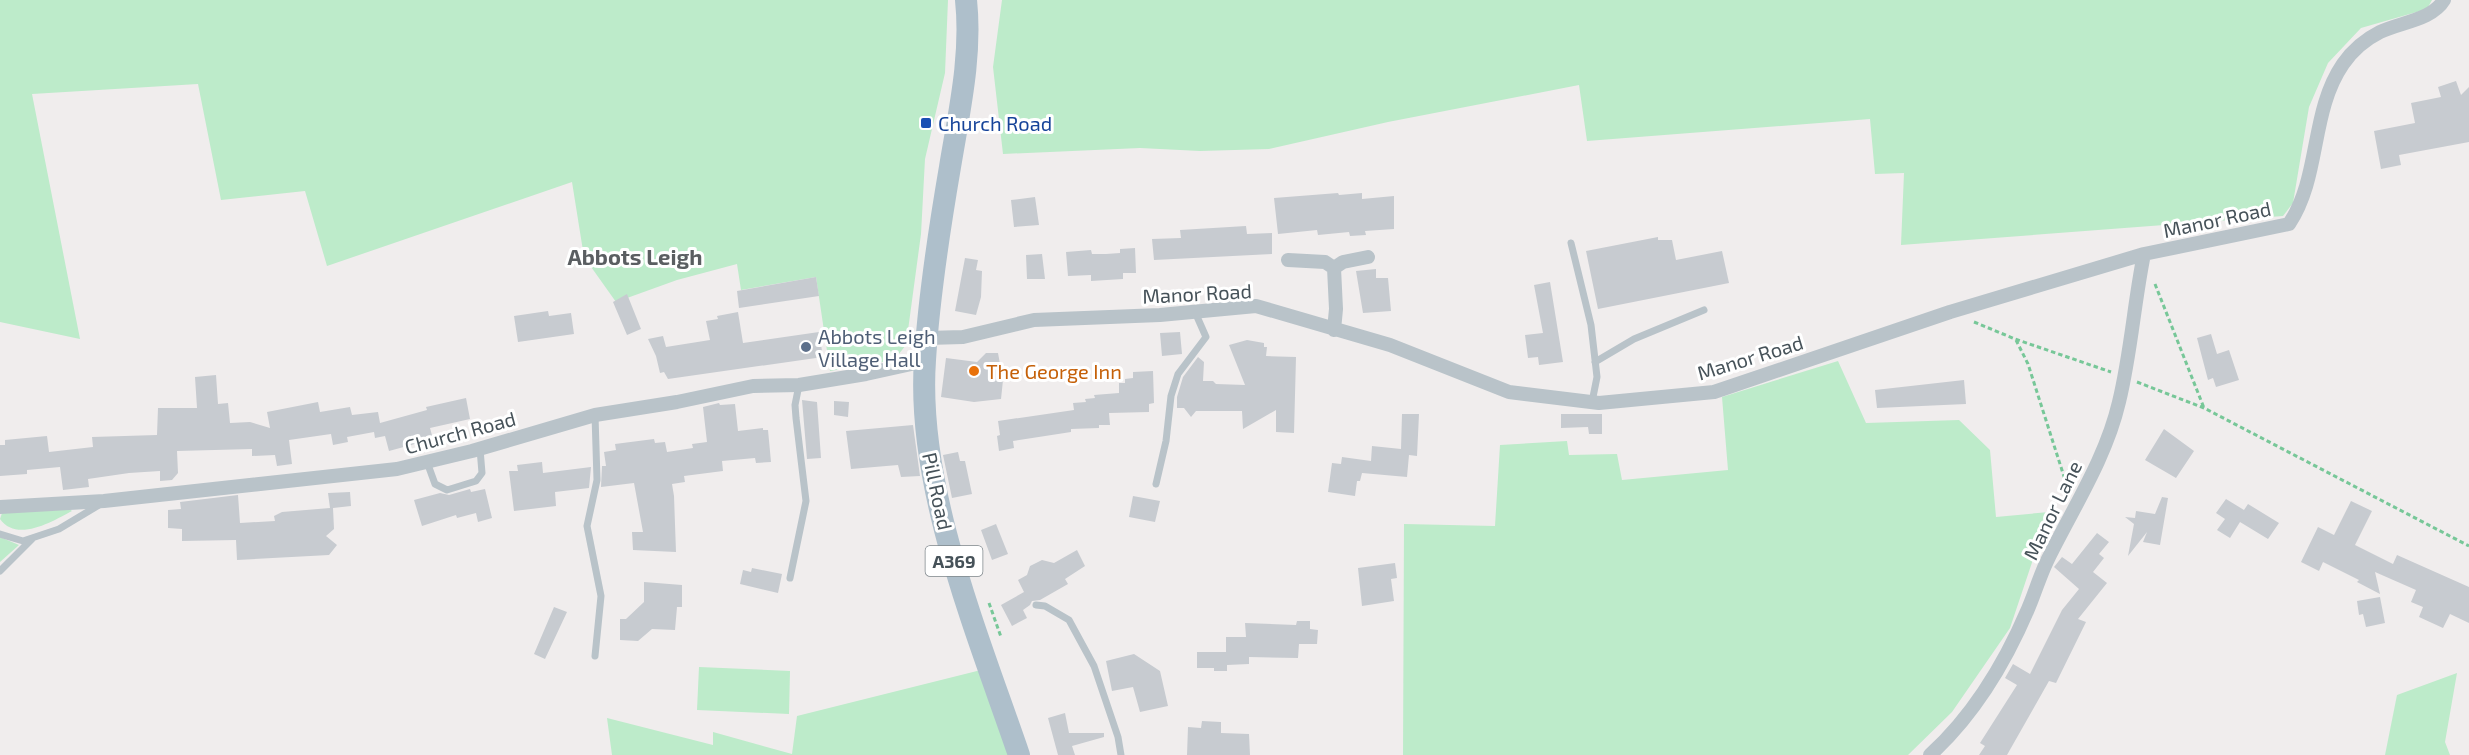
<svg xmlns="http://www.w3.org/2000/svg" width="2469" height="755" viewBox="0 0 2469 755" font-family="'Exo 2',sans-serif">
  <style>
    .green { fill: #bdebca }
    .building { fill: #c7cbd0 }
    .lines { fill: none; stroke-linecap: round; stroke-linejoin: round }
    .path { stroke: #77c798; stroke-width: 3; stroke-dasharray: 4.5 3; stroke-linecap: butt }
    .lane { stroke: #b9c3c9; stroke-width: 7 }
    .street { stroke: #b9c3c9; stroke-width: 14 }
    .primary { stroke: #aebfcb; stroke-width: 22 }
    .transit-dot { fill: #1a4fb4; stroke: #fff; stroke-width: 2 }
    .service-dot { fill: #5c6f8a; stroke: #fff; stroke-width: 2 }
    .food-dot { fill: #e8710a; stroke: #fff; stroke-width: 2 }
    .labels { text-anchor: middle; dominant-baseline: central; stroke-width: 6; stroke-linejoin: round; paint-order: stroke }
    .shield { fill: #fff; stroke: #7e868b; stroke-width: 1.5 }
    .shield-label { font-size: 18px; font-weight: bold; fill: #465259 }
    .transit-label { font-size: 20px; fill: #164399; stroke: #fff; text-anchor: start }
    .street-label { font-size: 20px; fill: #465259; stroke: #fff }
    .service-label { font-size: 20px; fill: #4e5e75; stroke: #fff; text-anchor: start }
    .food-label { font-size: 20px; fill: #c56008; stroke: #fff; text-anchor: start }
    .quarter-label { font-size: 22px; font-weight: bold; fill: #5a5e61; stroke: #fff }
  </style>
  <rect width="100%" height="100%" fill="#f0eded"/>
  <!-- green -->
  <path class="green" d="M0 0H948L945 73 925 159 921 234 906 345 894 360 830 371 816 277 741 290 737 264 677 280 616 302 584 257 572 182 327 266 305 191 221 200 198 84 32 94 80 339 0 322Z
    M1002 0H2432L2427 9 2361 28 2328 63 2309 107 2293 203 2283 216 1901 245 1904 173 1875 174 1870 119 1587 141 1579 85 1388 122 1269 149 1200 151 1140 148 1003 154 993 67Z
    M1838 361 1866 423 1959 420 1990 450 1996 517 2049 512 2010 628 1952 712 1908 755H1403L1404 524 1495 526 1500 445 1567 441 1569 455 1617 454 1622 480 1728 470 1722 397Z
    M67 507 72 511C53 521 17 543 0 519L2 513Z
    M0 537 19 545 0 562Z
    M699 667 790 671 789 714 697 710Z
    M981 670 1009 755H612L607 718 713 745V732L792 754 797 716Z
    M2457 673 2445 742 2450 755H2385L2397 695Z"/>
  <!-- building -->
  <path class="building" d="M2456 81 2461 95 2469 87V142L2399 155 2401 165 2381 169 2374 131 2415 123 2411 103 2441 97 2438 87Z
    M1338 193 1339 195 1362 193V199L1394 196V229L1365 231 1366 235 1350 236 1349 232 1318 235 1317 230 1278 234 1274 198Z
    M1035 197 1039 225 1014 227 1011 200Z
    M1246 226 1247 234 1272 233V254L1154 260 1152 239 1181 238 1180 230Z
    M1658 237V240H1672L1676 260 1722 251 1729 283 1598 309 1586 251Z
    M1135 248 1136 273H1123V279L1091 281V275L1068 276 1066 252 1091 250 1092 254H1106L1120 253V249Z
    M1042 254 1045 279H1027L1026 255Z
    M965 258 978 260 976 270 982 271 981 297 976 315 955 311Z
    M1376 269V278H1388L1391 311 1363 313 1356 271Z
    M816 277 819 296 739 308 737 291Z
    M1550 282 1563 362 1539 365 1538 357 1528 358 1525 335 1543 333 1534 285Z
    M627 294 641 329 627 335 613 302Z
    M548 311 549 316 571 313 574 334 518 342 514 316Z
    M738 312 743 343 819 332 823 357 668 379 664 372 660 373 656 356 648 339 663 336 666 347 710 340 706 321 718 319 717 316Z
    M1180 332 1182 354 1162 356 1160 333Z
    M2211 334 2217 354 2229 350 2239 380 2216 387 2213 378 2208 380 2197 338Z
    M1247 340 1264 343V347H1267L1266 356 1296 357 1294 433 1276 432V410L1243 429 1242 411H1196L1191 417 1184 408H1177V397L1183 377 1198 357 1204 362 1203 381H1213L1216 384 1245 385 1229 345Z
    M986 353H998L1003 380 1001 399 974 402 941 397 946 358 977 362Z
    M1153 371 1154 403 1149 404V412L1109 413 1110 425H1099V428L1071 429V432L1013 441 1014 448 999 451 997 436 1000 435 998 421 1074 410 1073 403 1086 402 1085 399 1095 398 1094 395 1119 393V383H1125V379L1133 378V372Z
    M216 375 218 404 228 403 230 423 250 422 270 428 267 412 318 402 320 412 350 407 352 415 378 412 380 423 427 410 426 407 466 398 470 419 430 428 433 439 389 451 385 436 375 438 374 432 347 437 348 442 333 445 331 434 289 440 292 464 277 466 275 455 252 456V449L177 451 178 473 172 480 160 481V471L129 473 88 479 89 487 63 490 60 467 27 470V474L0 476V445H5V440L47 436 49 452 93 447 92 437 157 435 158 408H197L195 377Z
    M1964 380 1966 404 1877 408 1875 390Z
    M802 400 817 402 821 458 807 459Z
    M834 401 849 402 848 417 834 415Z
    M719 403 720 405 735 404 738 431 763 428V430H768L771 462 756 463 755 458 722 461 723 471 684 476 685 482 672 484 674 496 676 552 633 550 632 532H643L634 483 601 487 602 466H606L604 452 616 450 615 444 654 439 655 443 665 442 667 452 693 448 692 444 707 442 703 407Z
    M1402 414H1419L1417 456 1409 455 1407 477 1362 473 1360 481H1357L1355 496 1328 492 1332 463 1341 464 1342 457 1371 461 1372 446 1401 449Z
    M1561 414H1602V434H1589L1588 427 1561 428Z
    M913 425 920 476 901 477 898 465 851 469 846 431Z
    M2164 429 2194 451 2176 478 2145 460Z
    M958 452 960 461H965L972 494 952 498 943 455Z
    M542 462 543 473 591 467 589 488 555 492 556 506 514 511 509 471H518L517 465Z
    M470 489 471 492 485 489 492 518 478 522 476 513 457 518 456 515 422 526 414 500 440 493 449 495Z
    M350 492 351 506 333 508 334 529 326 536 337 545 329 555 237 560 236 540 182 541V529L168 528V510L181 509 180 502 238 495 240 523 275 521 274 516 282 512 330 508 328 493Z
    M1133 496 1160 501 1155 522 1129 517Z
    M2162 497 2168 498 2160 545 2143 542 2147 532 2128 556 2134 524 2125 517 2135 518 2136 511 2155 514Z
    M2226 499 2244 510 2248 504 2279 523 2268 539 2240 522 2230 538 2217 530 2225 519 2216 513Z
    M2351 501 2372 511 2355 545 2393 564 2397 555 2469 587V623L2450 614 2443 628 2419 617 2423 607 2411 602 2416 590 2375 572 2380 594 2357 582 2359 580 2323 562 2319 571 2301 562 2318 527 2334 535Z
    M996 524 1008 554 992 560 981 530Z
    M2097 533 2109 542 2099 554 2104 558 2093 572 2107 583 2078 619 2086 622 2056 683 2049 681 2007 755H1979L1985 746 1980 743 2017 685 2005 678 2013 664 2030 674 2062 610 2079 589 2054 567 2062 557 2072 564Z
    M1077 550 1085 566 1065 579 1068 584 1040 600 1032 601 1030 605 1023 610 1027 618 1012 626 1001 605 1024 592 1018 580 1027 575 1030 566 1042 560 1054 563Z
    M1395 563 1397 578 1391 579 1394 601 1362 606 1358 568Z
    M752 568 782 574 778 593 740 584 743 570 751 572Z
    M644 582 682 585V607H677L675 630 652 629 638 641 620 640V619H626L644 602Z
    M2380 597 2385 623 2366 627 2363 614 2359 615 2357 601Z
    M554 607 567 612 545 659 534 654Z
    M1297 621H1310V629L1318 630 1317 644H1299L1298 658 1249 657V664L1227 665V671H1214V668H1197V652H1226V637H1246L1245 623 1296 625Z
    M1134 654 1160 671 1168 706 1140 712 1133 687 1112 691 1106 661Z
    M1065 713 1069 733H1104V737L1072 746 1075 755H1058L1048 718Z
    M1202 721 1221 722V733L1249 734 1250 755H1187L1188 727 1201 728Z"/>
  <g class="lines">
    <!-- path -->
    <path class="path" d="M2155 284 2204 408
      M1974 322 2015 339 2111 372
      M2016 340 2028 364 2068 489
      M2137 382 2204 408 2469 546
      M989 603 1001 637"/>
    <!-- lane -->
    <path class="lane" d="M1571 243 1591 325 1597 377 1592 402
      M1595 362 1634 339 1704 310
      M595 415 597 480 587 526 601 596 595 656
      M427 462 435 484 447 490 476 481 482 473 480 449
      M1156 484 1166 441 1171 396 1178 374 1206 337 1195 312
      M0 534 23 541 59 529 99 505
      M0 571 32 539
      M790 578 806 501 796 418 795 405 799 385
      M1036 605 1045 606 1069 620 1094 666 1118 737 1121 755"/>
    <!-- street -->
    <path class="street" d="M1288 260 1325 262 1334 268 1343 262 1368 257
      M1334 330 1336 309 1334 268
      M927 338 963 337 1034 320 1160 315 1256 306 1390 345 1509 392 1599 403 1714 392 1950 312 2144 254 2289 224C2321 176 2310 112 2343 64 2352 51 2366 39 2380 32 2401 22 2432 20 2444 0
      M0 507 104 501 397 469 472 451 595 415 677 402 753 386 799 385 866 374 925 361
      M1930 755C1974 715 2005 663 2028 609 2035 593 2040 575 2048 559 2073 508 2106 458 2119 402 2131 353 2134 303 2144 254"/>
    <!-- primary -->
    <path class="primary" d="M966 0C972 56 959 112 950 167 939 231 929 295 925 360 916 487 978 635 1019 755"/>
  </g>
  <!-- markers -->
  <rect class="transit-dot" x="920" y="117" width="12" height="12" rx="3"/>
  <circle class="service-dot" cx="806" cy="347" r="6"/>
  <circle class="food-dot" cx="974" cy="371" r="6"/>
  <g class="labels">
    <!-- shield labels -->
    <rect class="shield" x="925.5" y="546" width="57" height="30" rx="4.5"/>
    <g class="shield-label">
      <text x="954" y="561">A369</text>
    </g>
    <!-- transit labels -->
    <g class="transit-label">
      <text x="938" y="123">Church Road</text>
    </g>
    <!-- street labels -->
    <g class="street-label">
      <text transform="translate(2217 219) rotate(-12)">Manor Road</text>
      <text transform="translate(1197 293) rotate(-3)">Manor Road</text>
      <text transform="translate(1750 357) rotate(-17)">Manor Road</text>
      <text transform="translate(460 432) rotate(-15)">Church Road</text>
      <text transform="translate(938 491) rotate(78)">Pill Road</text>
      <text transform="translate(2052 510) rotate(-64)">Manor Lane</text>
    </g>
    <!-- service labels -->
    <g class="service-label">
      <text x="818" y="336">Abbots Leigh<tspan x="818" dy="23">Village Hall</tspan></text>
    </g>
    <!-- food labels -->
    <g class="food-label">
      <text x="986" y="371">The George Inn</text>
    </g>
    <!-- quarter labels -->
    <g class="quarter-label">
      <text x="635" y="256">Abbots Leigh</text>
    </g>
  </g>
</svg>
